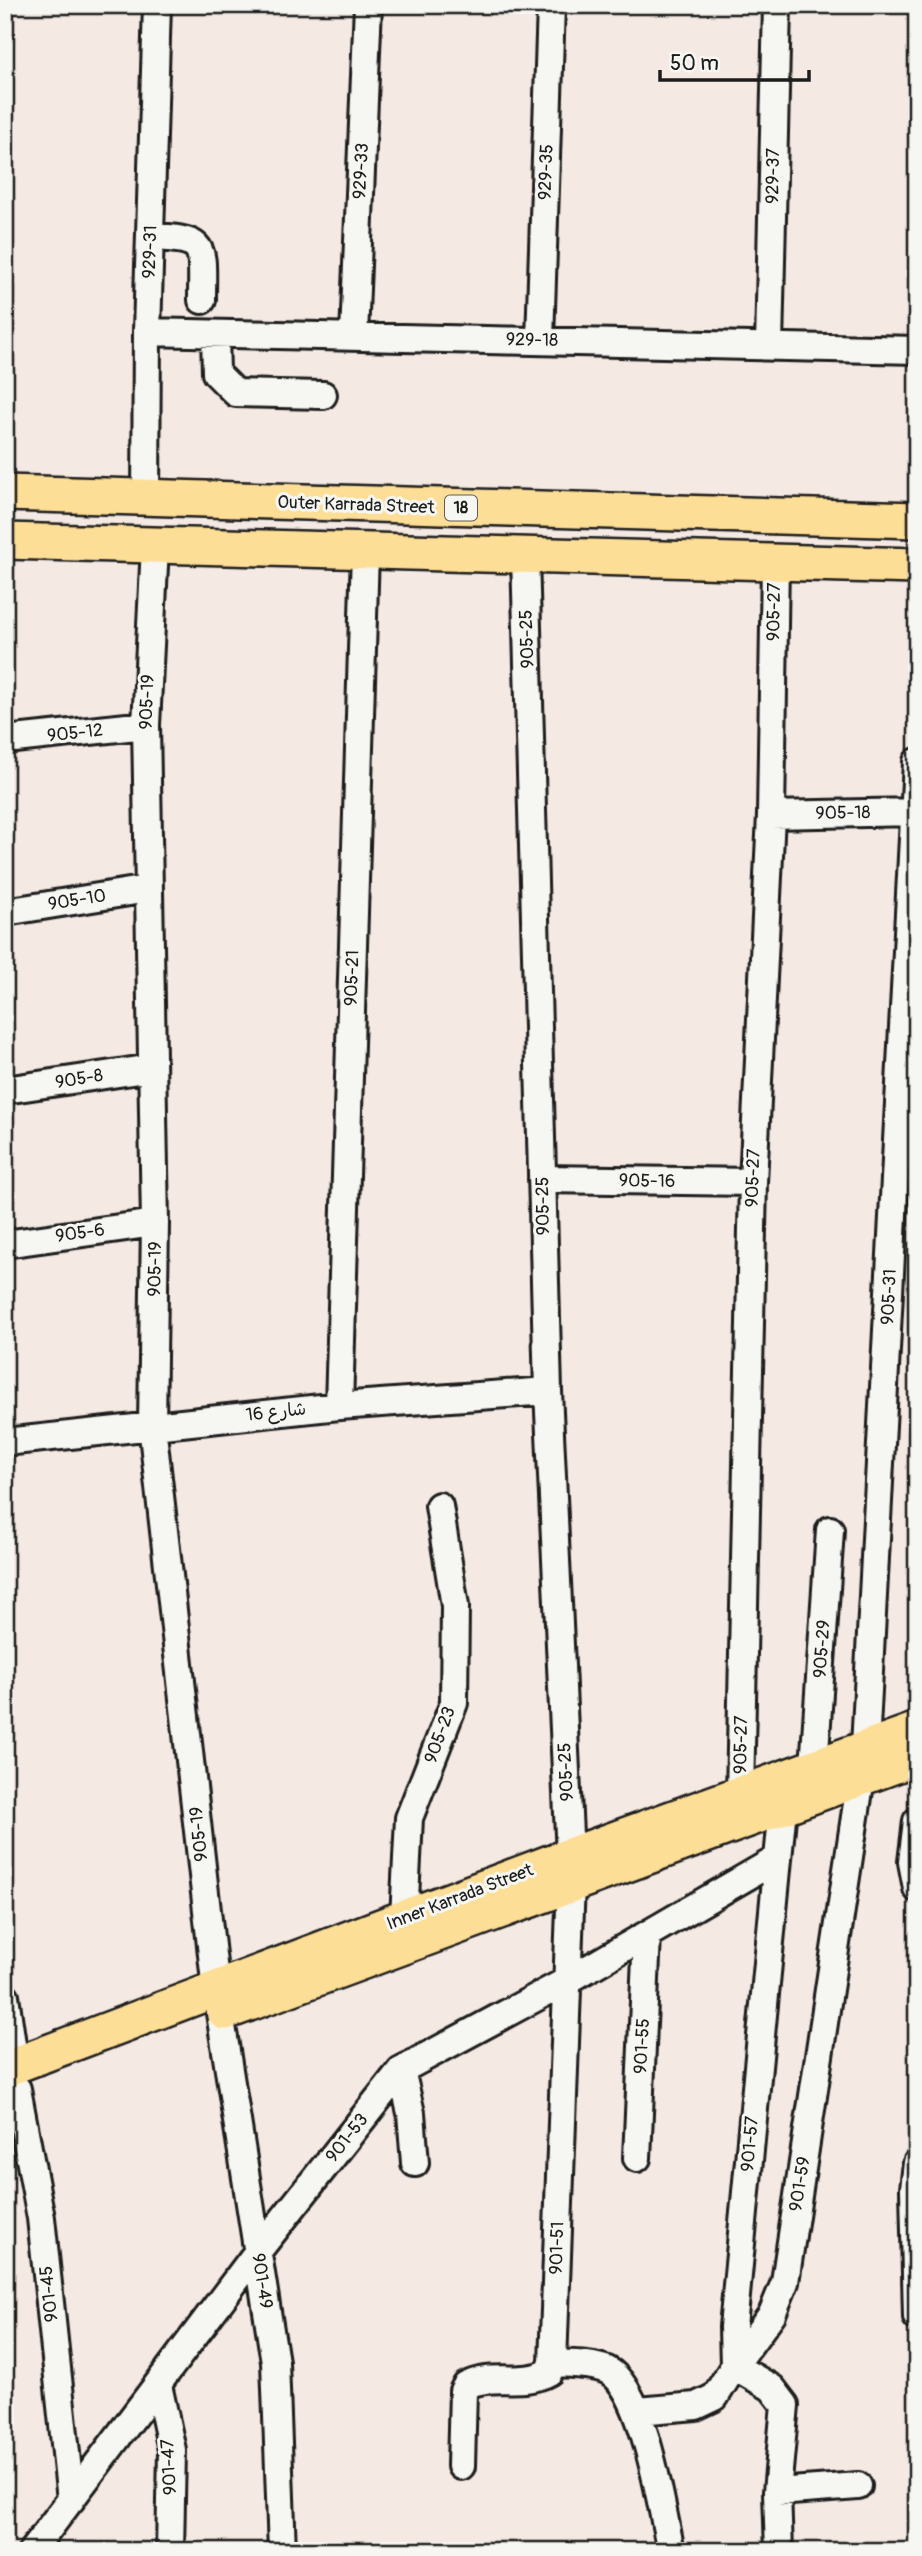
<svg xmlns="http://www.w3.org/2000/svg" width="922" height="2556" viewBox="0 0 922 2556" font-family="Pangolin,'Playpen Sans Arabic',sans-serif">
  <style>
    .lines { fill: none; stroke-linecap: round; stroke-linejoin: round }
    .minor-casing { stroke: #1c1c1c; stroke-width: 32 }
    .major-casing { stroke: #1c1c1c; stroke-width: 40 }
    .minor { stroke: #f6f6f2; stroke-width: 26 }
    .major { stroke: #fdde96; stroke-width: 35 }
    .labels { text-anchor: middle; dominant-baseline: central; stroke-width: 6; stroke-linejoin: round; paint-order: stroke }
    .shield { fill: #f6f6f2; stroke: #5d5d5c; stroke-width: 2 }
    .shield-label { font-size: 16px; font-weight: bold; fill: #1c1c1c }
    .street-label { font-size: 18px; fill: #1c1c1c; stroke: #f6f6f2 }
  </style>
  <rect width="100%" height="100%" fill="#f4e9e3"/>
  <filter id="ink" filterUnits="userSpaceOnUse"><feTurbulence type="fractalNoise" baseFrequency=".0143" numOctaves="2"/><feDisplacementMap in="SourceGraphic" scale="14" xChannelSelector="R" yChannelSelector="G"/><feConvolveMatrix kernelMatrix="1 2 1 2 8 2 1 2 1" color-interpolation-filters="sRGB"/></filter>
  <g filter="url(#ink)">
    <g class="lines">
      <!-- minor casing -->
      <g class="minor-casing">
        <path id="minor" d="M150 237C209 239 202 245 202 300
          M147 332 917 350
          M215 334 216 373 236 393 323 395
          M354 336 368 5
          M540 340 551 5
          M769 346 777 5
          M146 499 147 332 157 5
          M155 546 146 725 155 1223 152 1425 216 1990
          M525 555 548 1391 570 1856
          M5 740 146 725
          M771 815 915 812
          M5 912 148 889
          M5 1090 152 1068
          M542 1179 753 1182
          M5 1244 155 1223
          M339 1406 365 551
          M5 1442 339 1406 548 1391
          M865 1747 917 762
          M814 1767 830 1530
          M740 1795 753 1182 771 815 775 562
          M917 1821 912 1862 917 1888
          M571 1882 553 2363C569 2364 591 2363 607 2370 644 2388 662 2510 671 2551
          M404 1919 409 1818 454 1703 455 1606 439 1506
          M5 1996 15 2065
          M220 2013 275 2362 282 2551
          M401 2070 411 2113 415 2163
          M17 2089 41 2218 71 2500
          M637 2158 647 1935
          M917 2163 914 2189 917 2317
          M158 2385 172 2450 170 2551
          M638 2411 696 2406 715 2397 734 2366 733 2327 783 1807
          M461 2466 463 2391 466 2386C490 2372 523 2387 549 2372L553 2363
          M777 2492 858 2486
          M32 2551 258 2251 401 2070 565 1982 777 1859
          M779 2551 777 2492 785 2405 772 2388 734 2366 772 2314 785 2282 861 1777"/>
      </g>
      <!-- major casing -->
      <g class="major-casing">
        <path id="major" d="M5 493 917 520
          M5 541 917 566
          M225 2012 917 1757
          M5 2069 547 1864 917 1730"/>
      </g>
      <!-- minor -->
      <use href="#minor" class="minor"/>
      <!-- major -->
      <use href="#major" class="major"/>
    </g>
  </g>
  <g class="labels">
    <!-- shield labels -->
    <rect class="shield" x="445" y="495.5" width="32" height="25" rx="5"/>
    <g class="shield-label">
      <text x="461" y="508">18</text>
    </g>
    <!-- street labels -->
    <g class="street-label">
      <text transform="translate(361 171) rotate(-87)">929-33</text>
      <text transform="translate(546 172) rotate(-88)">929-35</text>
      <text transform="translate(773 176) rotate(-89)">929-37</text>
      <text transform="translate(150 252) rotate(-88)">929-31</text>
      <text transform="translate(532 340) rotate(1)">929-18</text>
      <text transform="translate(356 505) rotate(2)">Outer Karrada Street</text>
      <text transform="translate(774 612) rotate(-89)">905-27</text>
      <text transform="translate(527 639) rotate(-92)">905-25</text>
      <text transform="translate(147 702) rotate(-88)">905-19</text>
      <text transform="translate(75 733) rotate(-6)">905-12</text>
      <text transform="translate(843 813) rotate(-1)">905-18</text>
      <text transform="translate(77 900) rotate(-9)">905-10</text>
      <text transform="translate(352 978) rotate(-88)">905-21</text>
      <text transform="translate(79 1079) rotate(-9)">905-8</text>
      <text transform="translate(753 1178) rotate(-88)">905-27</text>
      <text transform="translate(647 1181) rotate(1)">905-16</text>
      <text transform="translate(543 1206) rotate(-91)">905-25</text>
      <text transform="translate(80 1233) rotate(-8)">905-6</text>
      <text transform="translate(155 1269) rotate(-89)">905-19</text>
      <text transform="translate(889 1297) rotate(-87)">905-31</text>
      <text transform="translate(276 1412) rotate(-6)">شارع 16</text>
      <text transform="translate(822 1649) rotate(-86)">905-29</text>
      <text transform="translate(440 1735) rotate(-70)">905-23</text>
      <text transform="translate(741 1745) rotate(-89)">905-27</text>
      <text transform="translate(566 1772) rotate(-93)">905-25</text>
      <text transform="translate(199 1834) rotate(-96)">905-19</text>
      <text transform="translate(460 1897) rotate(-21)">Inner Karrada Street</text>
      <text transform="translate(642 2046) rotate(-87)">901-55</text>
      <text transform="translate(347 2138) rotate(-52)">901-53</text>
      <text transform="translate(750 2144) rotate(-85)">901-57</text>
      <text transform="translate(800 2184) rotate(-81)">901-59</text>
      <text transform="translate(557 2248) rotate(-88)">901-51</text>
      <text transform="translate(262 2281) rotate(81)">901-49</text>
      <text transform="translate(49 2294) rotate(-96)">901-45</text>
      <text transform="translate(169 2467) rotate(-93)">901-47</text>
    </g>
  </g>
  <!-- margin -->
  <rect width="922" height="2556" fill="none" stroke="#f6f6f2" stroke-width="28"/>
  <rect x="14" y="14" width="894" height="2528" fill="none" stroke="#1c1c1c" stroke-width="2.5" filter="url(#ink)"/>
  <!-- scale -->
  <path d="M660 70v10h149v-10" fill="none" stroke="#1c1c1c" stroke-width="3.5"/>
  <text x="670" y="70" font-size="21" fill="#1c1c1c" stroke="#f6f6f2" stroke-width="5" paint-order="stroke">50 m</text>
</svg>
